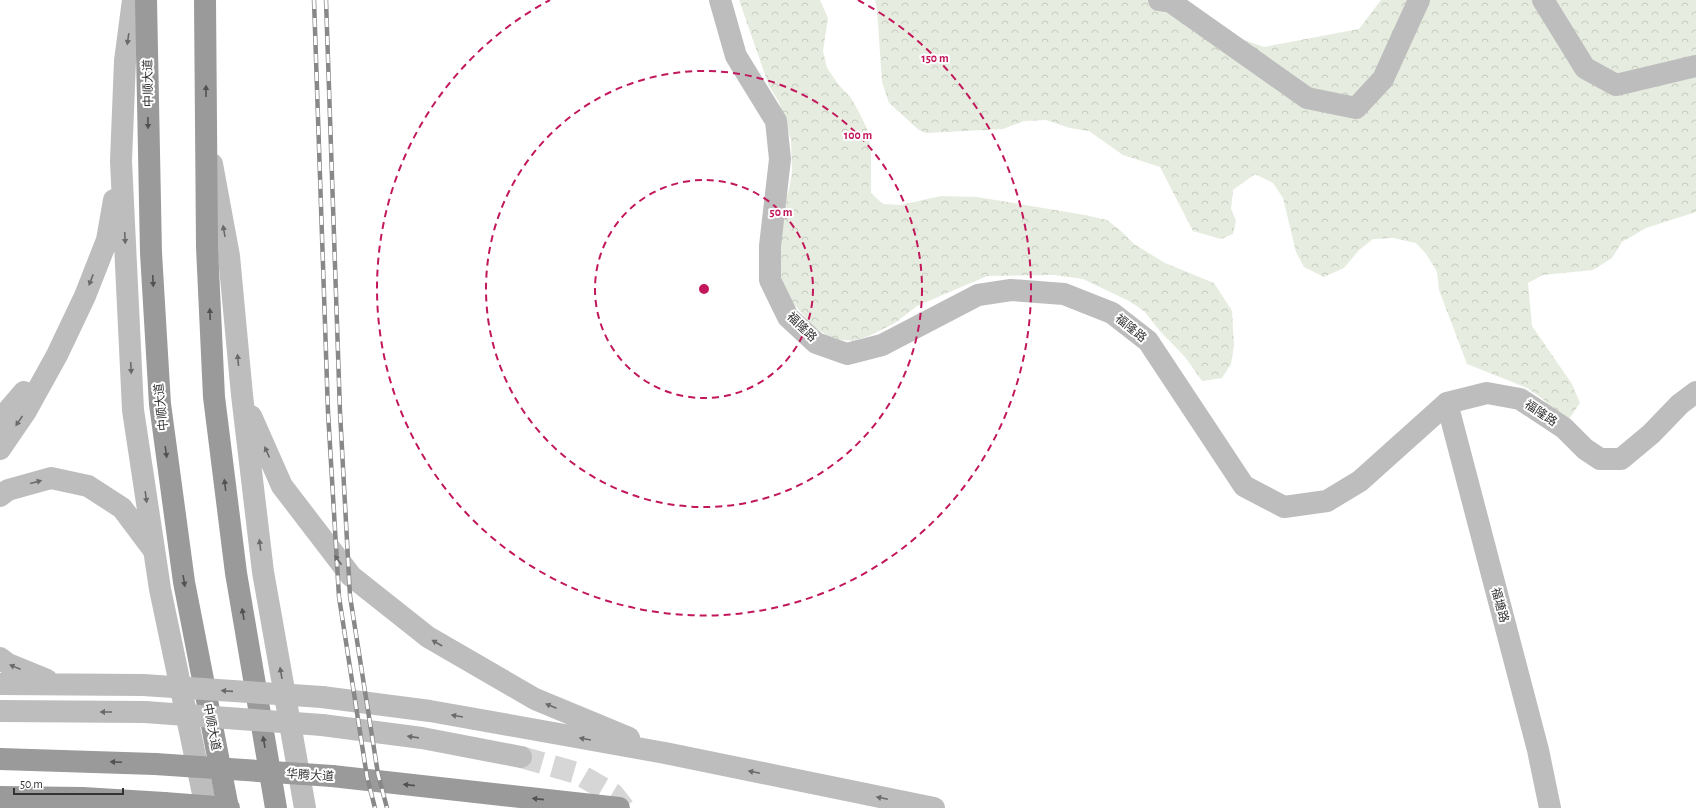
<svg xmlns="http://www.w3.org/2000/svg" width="1696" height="808" viewBox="0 0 1696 808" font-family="'Alegreya Sans','Noto Sans SC',sans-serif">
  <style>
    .forest { fill: url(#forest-crowns) }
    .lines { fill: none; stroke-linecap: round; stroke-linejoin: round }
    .secondary-tunnel { stroke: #d6d6d6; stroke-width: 22; stroke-dasharray: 22 11; stroke-linecap: butt }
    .secondary { stroke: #bdbdbd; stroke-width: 22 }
    .highway { stroke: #9a9a9a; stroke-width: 22 }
    .rail-casing { stroke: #888; stroke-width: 4.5 }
    .rail { stroke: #fff; stroke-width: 3; stroke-dasharray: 9; stroke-linecap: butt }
    .secondary-bridge { stroke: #bdbdbd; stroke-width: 22 }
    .highway-bridge { stroke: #9a9a9a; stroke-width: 22 }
    .oneway { fill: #6a6a6a }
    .oneway2 { fill: #525252 }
    .ring { fill: none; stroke: #c2185b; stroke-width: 2; stroke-dasharray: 7 5 }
    .labels { text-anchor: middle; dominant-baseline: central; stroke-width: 4; stroke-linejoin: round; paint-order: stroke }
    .street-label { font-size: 12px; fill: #333; stroke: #fff }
    .centre { fill: #c2185b; stroke: #fff; stroke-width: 2 }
    .ring-label { font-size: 12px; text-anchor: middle; font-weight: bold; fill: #c2185b; stroke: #fff; stroke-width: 4; stroke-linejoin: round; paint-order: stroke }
  </style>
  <defs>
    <pattern id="forest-crowns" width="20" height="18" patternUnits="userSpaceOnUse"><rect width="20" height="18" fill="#e6ecdf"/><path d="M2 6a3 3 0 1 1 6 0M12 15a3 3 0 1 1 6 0" fill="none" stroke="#c6cbc0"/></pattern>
  </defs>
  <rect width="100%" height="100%" fill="#fff"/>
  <!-- forest -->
  <path class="forest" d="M739 0H820L828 18 823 51 827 68 838 84 851 98 860 114 867 129 871 151V193L883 204 900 205 941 196 977 197 1085 215 1107 220 1121 231 1134 244 1165 263 1214 283 1232 311 1234 345 1231 364 1222 378 1202 381 1185 357 1159 330 1145 312 1131 302 1083 279 1054 275 987 276 917 306 895 323 869 336 853 341 832 339 814 327 785 294 777 266 784 202 789 190 792 172 791 140 779 102 769 86Z
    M875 0H1152L1174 15 1264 47 1359 29 1381 0H1696V212L1646 228 1622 242 1612 258 1593 270 1543 275 1528 283 1532 326 1572 384 1580 403 1569 419 1553 411 1543 399 1527 388 1467 364 1439 290 1437 272 1427 255 1416 243 1393 238 1373 239 1359 250 1344 268 1324 277 1304 267 1296 252 1283 198 1273 183 1255 174 1233 190 1231 209 1236 221 1233 234 1221 239 1193 231 1160 167 1123 155 1089 131 1070 128 1046 120 1024 121 1003 129 926 133 919 130 889 103 882 82 877 9Z"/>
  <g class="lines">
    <!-- secondary-tunnel -->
    <path class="secondary-tunnel" d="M521 757 577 773 613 794 624 808"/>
    <!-- secondary -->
    <path class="secondary" d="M133 0 125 61 121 161 133 410 160 589 206 808
      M720 0 736 56 776 121 780 159 770 246V280L788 317 816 343 847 354 882 345 978 295 1011 290 1064 294 1112 313 1148 341 1244 486 1284 507 1327 501 1360 481 1447 403 1487 393 1520 399 1564 428 1585 449 1600 459H1621L1651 434 1680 404 1696 392
      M1159 0 1171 2 1307 98 1356 108 1383 79 1419 0
      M1543 0 1585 68 1616 85 1696 66
      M212 164 229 256 242 395 263 572 305 808
      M1447 403 1538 750 1550 808
      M251 416 282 486 351 576 428 637 535 699 629 738
      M0 420 24 392
      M0 449 26 411 57 355 85 296 107 240 114 200
      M0 496 8 490 51 478 88 486 122 508 152 548
      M0 658 8 664 47 680
      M0 684 143 685
      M322 697 430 711 665 753 934 808
      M0 711 145 712
      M322 725 422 738 521 757"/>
    <!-- highway -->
    <path class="highway" d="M146 0 151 253 160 404 184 582 228 808
      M205 0 207 247 214 397 236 573 276 808
      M0 759 155 764
      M332 776 619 808
      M0 797 83 798 164 803"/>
    <!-- rail casing -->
    <g class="rail-casing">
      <path id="rail" d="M314 0 328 412 339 597 367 777 375 808
        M326 0 340 412 350 596 378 774 387 808"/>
    </g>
    <!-- rail -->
    <use href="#rail" class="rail"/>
    <!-- secondary-bridge -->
    <path class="secondary-bridge" d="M143 685 322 697
      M145 712 322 725"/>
    <!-- highway-bridge -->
    <path class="highway-bridge" d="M155 764 332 776
      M164 803 229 808"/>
  </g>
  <!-- one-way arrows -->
  <defs><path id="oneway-solid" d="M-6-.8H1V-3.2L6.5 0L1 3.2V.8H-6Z"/></defs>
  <g class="oneway">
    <use href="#oneway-solid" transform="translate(128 39) rotate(98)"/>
    <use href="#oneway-solid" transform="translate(224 231) rotate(-100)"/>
    <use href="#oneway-solid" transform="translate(125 238) rotate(87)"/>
    <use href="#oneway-solid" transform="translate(91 280) rotate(111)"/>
    <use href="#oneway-solid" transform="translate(238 360) rotate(-95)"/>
    <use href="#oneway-solid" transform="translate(131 368) rotate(87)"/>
    <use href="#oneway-solid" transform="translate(19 421) rotate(124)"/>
    <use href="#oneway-solid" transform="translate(267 452) rotate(-114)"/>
    <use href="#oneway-solid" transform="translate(36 482) rotate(-15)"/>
    <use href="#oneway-solid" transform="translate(146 497) rotate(82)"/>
    <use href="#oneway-solid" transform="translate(260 545) rotate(-97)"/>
    <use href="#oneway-solid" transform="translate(338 560) rotate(-127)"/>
    <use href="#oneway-solid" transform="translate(437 643) rotate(-150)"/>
    <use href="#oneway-solid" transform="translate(15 667) rotate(-158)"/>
    <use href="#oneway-solid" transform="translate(281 673) rotate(-100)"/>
    <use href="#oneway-solid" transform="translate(227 691) rotate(-176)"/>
    <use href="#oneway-solid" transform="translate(551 706) rotate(-157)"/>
    <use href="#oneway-solid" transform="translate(106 712) rotate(-180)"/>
    <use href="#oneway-solid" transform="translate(457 716) rotate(-170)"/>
    <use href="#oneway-solid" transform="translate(413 737) rotate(-172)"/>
    <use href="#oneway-solid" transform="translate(585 739) rotate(-170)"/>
    <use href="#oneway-solid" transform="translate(754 772) rotate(-168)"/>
    <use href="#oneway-solid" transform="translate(882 798) rotate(-168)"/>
  </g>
  <g class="oneway2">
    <use href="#oneway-solid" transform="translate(206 91) rotate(-90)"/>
    <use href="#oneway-solid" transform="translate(148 123) rotate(89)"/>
    <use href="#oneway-solid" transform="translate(153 281) rotate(87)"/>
    <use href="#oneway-solid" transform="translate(210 314) rotate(-92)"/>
    <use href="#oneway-solid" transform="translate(166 452) rotate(82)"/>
    <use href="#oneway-solid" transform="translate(225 485) rotate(-97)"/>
    <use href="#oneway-solid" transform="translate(184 581) rotate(81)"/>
    <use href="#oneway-solid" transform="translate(243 614) rotate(-100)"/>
    <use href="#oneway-solid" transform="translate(264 742) rotate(-100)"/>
    <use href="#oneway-solid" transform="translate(116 762) rotate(-178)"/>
    <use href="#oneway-solid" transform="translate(409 785) rotate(-174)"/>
    <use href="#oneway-solid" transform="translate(538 799) rotate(-174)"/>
  </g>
  <!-- distance rings -->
  <g class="ring">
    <circle cx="704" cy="289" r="109"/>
    <circle cx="704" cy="289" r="218"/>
    <path d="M858 0A327 327 0 1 1 550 0"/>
  </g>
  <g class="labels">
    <!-- street labels -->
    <g class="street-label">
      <text transform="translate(148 83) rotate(-91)">中顺大道</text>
      <text transform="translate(802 327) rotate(44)">福隆路</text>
      <text transform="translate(1131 328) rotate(39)">福隆路</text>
      <text transform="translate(161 407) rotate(-96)">中顺大道</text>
      <text transform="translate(1541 413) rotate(34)">福隆路</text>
      <text transform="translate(1500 605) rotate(75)">福塘路</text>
      <text transform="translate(212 727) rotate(79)">中顺大道</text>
      <text transform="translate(310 775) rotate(4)">华腾大道</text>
    </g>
  </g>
  <circle cx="704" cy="289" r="6" class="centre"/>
  <g class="ring-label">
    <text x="935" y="62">150 m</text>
    <text x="858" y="139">100 m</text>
    <text x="781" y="216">50 m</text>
  </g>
  <!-- scale -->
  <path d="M14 788v6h109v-6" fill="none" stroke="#333333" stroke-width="2"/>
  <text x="20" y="788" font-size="12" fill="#333333" stroke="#ffffff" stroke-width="3" paint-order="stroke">50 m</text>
</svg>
